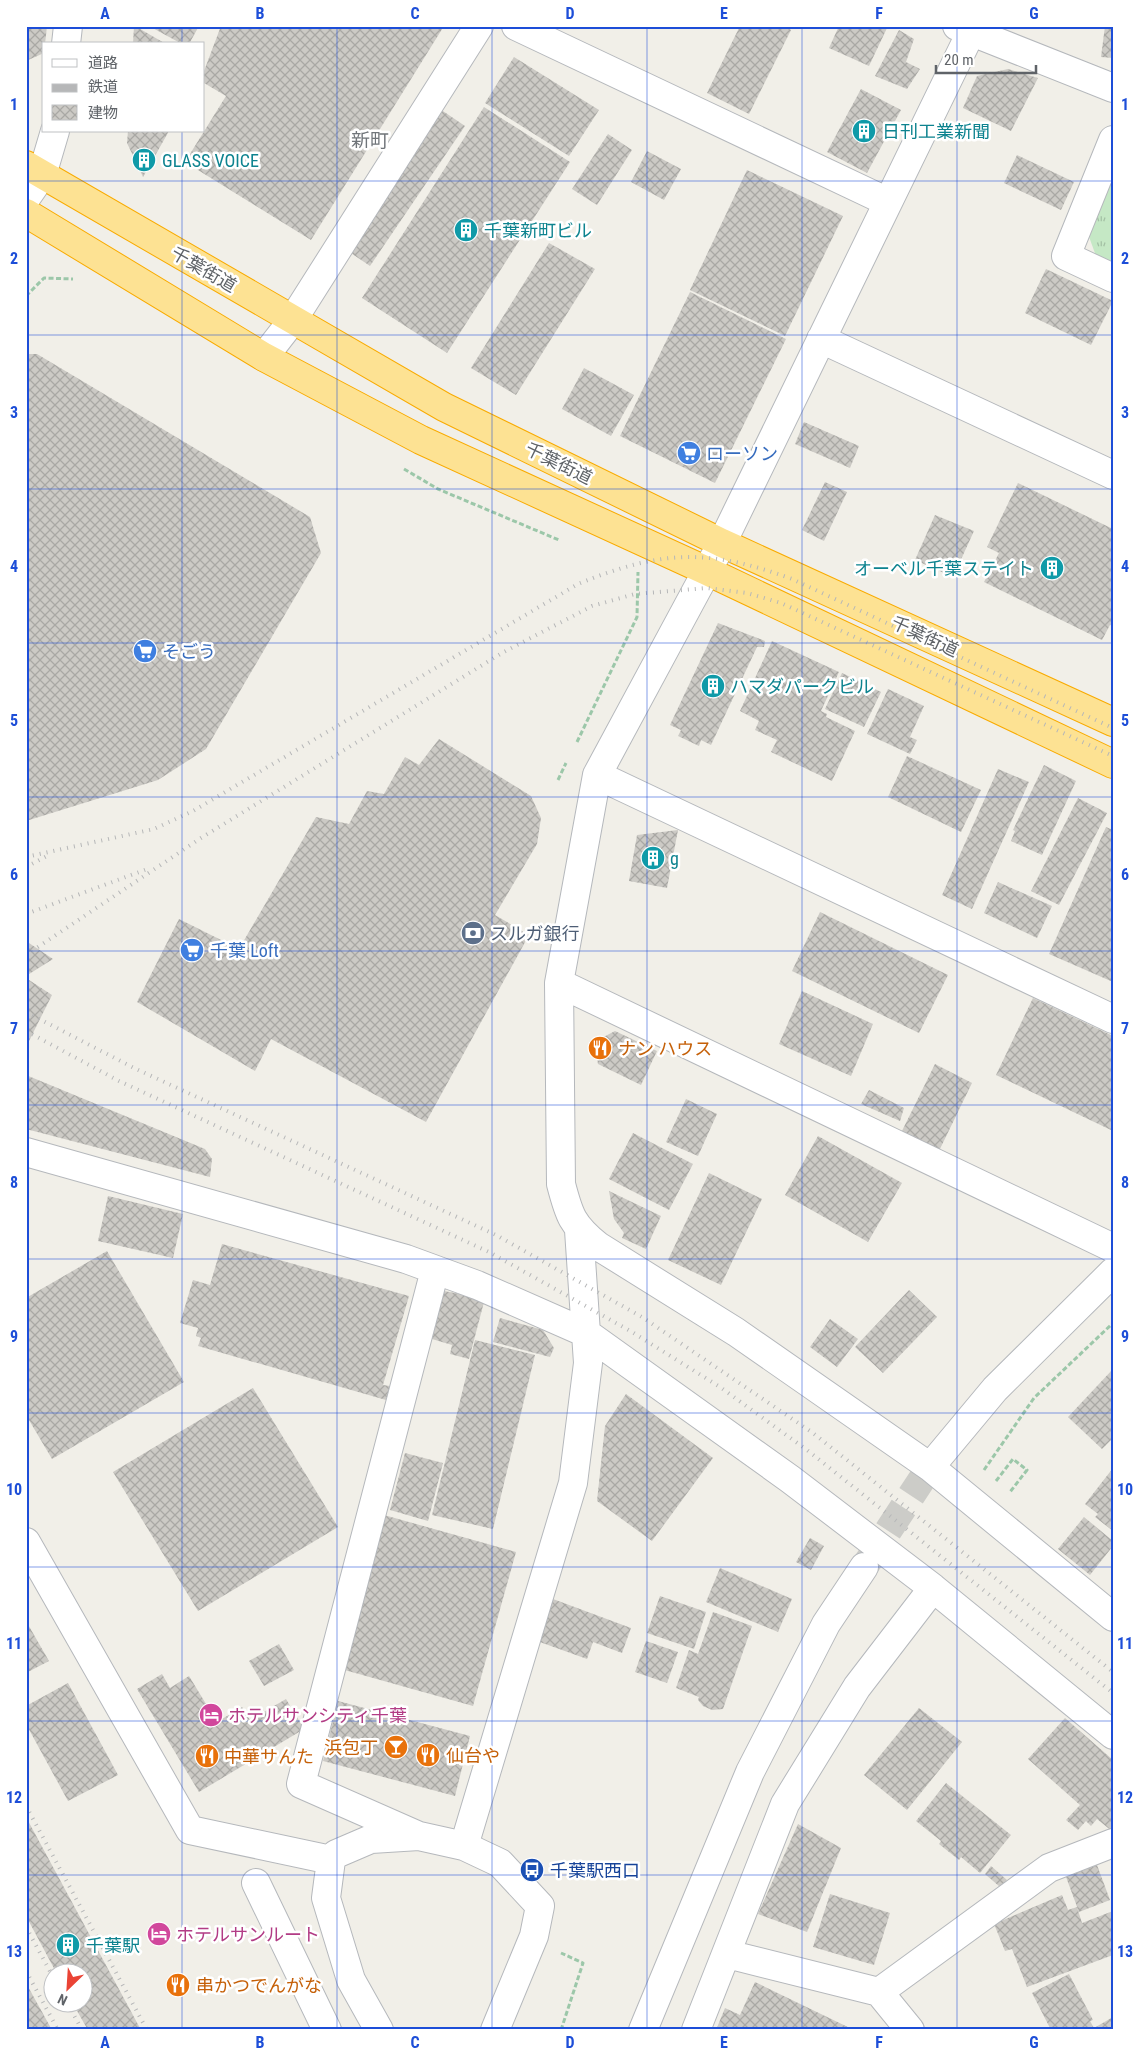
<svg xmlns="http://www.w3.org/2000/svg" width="1139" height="2056" viewBox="0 0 1139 2056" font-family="'Roboto Condensed','Noto Sans JP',sans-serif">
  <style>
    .park { fill: url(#park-tufts) }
    .building { fill: url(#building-cross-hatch) }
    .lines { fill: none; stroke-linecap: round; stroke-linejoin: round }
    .minor-tunnel { stroke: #ccccc8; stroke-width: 28; stroke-dasharray: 28 14; stroke-linecap: butt }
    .minor-casing { stroke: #b5b8bc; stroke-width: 30 }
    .highway-casing { stroke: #f9ab00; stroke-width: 30 }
    .path { stroke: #9cc7a9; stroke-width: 3; stroke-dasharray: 5 2.5; stroke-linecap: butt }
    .minor { stroke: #fff; stroke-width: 28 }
    .highway { stroke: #fde293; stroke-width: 28 }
    .rail { stroke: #b6b7b8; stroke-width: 4; stroke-dasharray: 1 6; stroke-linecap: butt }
    .grid { fill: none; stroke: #1d4ed8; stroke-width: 1; stroke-opacity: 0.55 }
    .labels { text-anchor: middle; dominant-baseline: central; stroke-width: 5; stroke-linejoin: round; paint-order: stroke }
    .culture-label { font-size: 18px; fill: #0d838f; stroke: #fff; text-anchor: start }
    .street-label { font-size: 18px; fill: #5f6368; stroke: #fff }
    .shop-label { font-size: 18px; fill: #366cbe; stroke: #fff; text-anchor: start }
    .service-label { font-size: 18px; fill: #4e5e75; stroke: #fff; text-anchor: start }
    .food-label { font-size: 18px; fill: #c56008; stroke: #fff; text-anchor: start }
    .hotel-label { font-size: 18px; fill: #b23c85; stroke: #fff; text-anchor: start }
    .transit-label { font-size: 18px; fill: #164399; stroke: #fff; text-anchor: start }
    .neighbourhood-label { font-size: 19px; fill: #70757a; stroke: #fff }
    .neatline { fill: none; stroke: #1d4ed8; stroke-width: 2 }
    .grid-label { font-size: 16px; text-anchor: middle; font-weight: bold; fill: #1d4ed8 }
  </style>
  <defs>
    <pattern id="park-tufts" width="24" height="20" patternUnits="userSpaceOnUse" patternTransform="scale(1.25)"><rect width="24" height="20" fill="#c5e8c5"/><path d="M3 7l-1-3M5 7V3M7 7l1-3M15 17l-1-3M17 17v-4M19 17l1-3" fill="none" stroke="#a3c0a4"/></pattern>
    <pattern id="building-cross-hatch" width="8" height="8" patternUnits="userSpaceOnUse" patternTransform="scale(1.25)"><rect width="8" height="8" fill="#cccac5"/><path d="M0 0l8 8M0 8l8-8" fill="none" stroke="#a9a8a4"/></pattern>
  </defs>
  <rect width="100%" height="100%" fill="#f1efe8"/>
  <!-- park -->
  <path class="park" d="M1113 174V263L1096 256 1088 234Z"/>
  <!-- building -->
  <path class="building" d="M26 26H47L44 53 26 61Z
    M134 26H135L166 44H133Z
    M149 26H199L189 44H182Z
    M221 26H444L311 240 185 162 226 96 204 83V71Z
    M740 26H784L791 30 749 114 707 93Z
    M839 26H888L869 66 829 48Z
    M1105 26H1113V58L1101 57Z
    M899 30 914 39 906 62 920 69 907 89 875 76Z
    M514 57 599 110 569 156 485 103Z
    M1008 69 1038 78 1011 131 963 108 977 76Z
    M861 89 901 110 867 173 827 152Z
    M437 107 465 126 370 266 342 247Z
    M484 107 570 162 447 353 362 298Z
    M128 131H169L143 177 127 143Z
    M608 134 632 150 597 205 572 189Z
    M647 151 681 169 664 200 631 182Z
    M1017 155 1074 182 1061 210 1004 183Z
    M747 170 843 216 785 336 690 290Z
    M549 243 595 269 516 395 471 368Z
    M1046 269 1113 301 1091 345 1025 313Z
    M690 292 786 339 715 483 620 436Z
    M26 354H37L310 517 321 553 206 749 158 780 26 821Z
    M584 368 634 395 611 436 562 409Z
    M804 422 859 446 850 468 795 444Z
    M825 482 847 492 824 541 802 530Z
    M1018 483 1113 529V626L1110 625 1102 640 984 582 999 553 987 547Z
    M935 515 974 531 953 577 915 560Z
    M718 623 765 641 764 647H757L711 745 701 740 699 746 678 736 681 730 670 725Z
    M772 641 839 672 821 711 827 714 826 717 855 731 832 781 771 752 777 740 755 730 759 721 740 711Z
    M842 673 881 692 864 727 825 709Z
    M888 689 924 706 910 737 917 740 910 754 867 734Z
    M439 739 531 796 541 818 537 844 495 915 529 935 426 1122 271 1039 255 1071 137 1002 179 919 239 949 316 817 349 824 367 791 384 794 405 757 419 765Z
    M907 756 981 790 961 832 888 797Z
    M1044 765 1076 781 1042 855 1011 841 1015 831 1013 830Z
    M998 769 1029 782 972 909 942 895Z
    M1078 798 1107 813 1059 905 1031 891Z
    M1106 827 1113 830V982L1049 954Z
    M678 830 667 888 629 881 637 835Z
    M998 882 1052 906 1037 938 984 913Z
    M820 912 948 975 919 1033 792 971Z
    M26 941 53 959 26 976Z
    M26 978 52 995 26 1047Z
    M802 991 873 1024 851 1076 779 1044Z
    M1033 998 1113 1036V1131L996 1075Z
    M615 1031 657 1051 641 1085 598 1064 594 1042Z
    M935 1064 972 1083 938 1153 900 1135Z
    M26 1075 205 1149 212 1159 210 1177 26 1129Z
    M869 1090 904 1108 900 1121 861 1104Z
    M686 1099 717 1114 698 1156 666 1142Z
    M633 1133 693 1164 669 1210 609 1179Z
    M818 1136 902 1183 868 1242 785 1195Z
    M709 1173 762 1199 721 1285 668 1260Z
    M609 1191 661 1216 646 1249 622 1238 624 1233 614 1219Z
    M108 1196 183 1214 173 1258 98 1241Z
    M222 1244 409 1296 383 1385 390 1386 386 1400 198 1346 201 1338 196 1336 198 1328 180 1323 193 1280 210 1285Z
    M107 1251 184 1382 52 1459 26 1415V1298Z
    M909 1290 937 1317 883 1373 855 1347Z
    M444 1291 476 1297 484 1302 469 1359 450 1354 452 1345 432 1339Z
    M500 1318 543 1330 554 1348 550 1357 493 1342Z
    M830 1319 858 1339 837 1367 810 1347Z
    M475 1340 535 1355 493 1529 432 1515Z
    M1113 1369V1438L1102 1449 1068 1417Z
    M253 1388 338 1527 198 1611 113 1472Z
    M626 1394 713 1458 652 1541 597 1501 605 1426Z
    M405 1453 443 1463 428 1521 390 1510Z
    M1113 1468V1531L1095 1517 1098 1514 1085 1504Z
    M384 1515 516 1552 473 1706 341 1669Z
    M1084 1517 1113 1541V1546L1090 1575 1058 1549Z
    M810 1538 824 1546 811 1570 796 1562Z
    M720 1568 792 1599 778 1632 706 1602Z
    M660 1596 706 1612 694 1649 647 1633Z
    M553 1599 631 1628 622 1653 593 1642 587 1659 537 1641Z
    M713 1612 752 1626 723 1709 712 1710 703 1706 698 1700 699 1697 676 1688 689 1650 698 1654Z
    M26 1621 49 1661 26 1673Z
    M646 1641 678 1652 667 1683 635 1672Z
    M279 1644 294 1670 264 1686 249 1661Z
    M162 1674 170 1688 189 1676 217 1722 242 1707 250 1720 286 1699 304 1729 199 1792 137 1689Z
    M68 1683 118 1775 68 1801 26 1724V1706Z
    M338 1701 470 1736 455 1796 323 1761Z
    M919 1708 962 1742 907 1810 864 1775Z
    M1065 1718 1113 1760V1832L1097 1819 1091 1826 1086 1821 1078 1830 1066 1820 1080 1805 1028 1759Z
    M946 1783 1011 1835 980 1873 961 1857 959 1860 939 1844 941 1841 916 1821Z
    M26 1817 141 2030H88L73 2004H82V1974H57L26 1916Z
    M798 1824 841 1848 807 1932 758 1914Z
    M1097 1865 1110 1900 1079 1912 1066 1877Z
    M991 1866 1007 1880 1000 1887 985 1874Z
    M830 1894 890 1913 874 1965 813 1947Z
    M1062 1895 1068 1910 1077 1907 1082 1923 1113 1911V1955L1027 1987 1012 1949 1005 1951 994 1924Z
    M1069 1974 1093 2020 1090 2021 1094 2028 1113 2017V2030H1051L1032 1993Z
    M755 1982 854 2030H716L725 2008 740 2015Z
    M26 1983 52 2030H26Z"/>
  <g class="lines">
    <!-- minor-tunnel -->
    <path class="minor-tunnel" d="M865 1566 930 1467"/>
    <!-- minor casing -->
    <g class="minor-casing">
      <path id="minor" d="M516 26 888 202
        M957 26 1113 88
        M974 26 722 543 597 775 559 983 561 1184C569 1215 572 1225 598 1246L736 1332 930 1467 1113 1617
        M66 44 68 26
        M1113 140 1066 256 1113 278
        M26 198 42 175 55 131
        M821 339 1113 475
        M264 357 292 321 479 26
        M597 775 1113 1019
        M559 983 1113 1248
        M26 1152 406 1259 477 1285 586 1333 790 1479 933 1588 1113 1735
        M930 1467 995 1389 1113 1272
        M26 1542 190 1830 331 1860
        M419 1836 301 1784 435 1270
        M464 1846 573 1483 588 1363 579 1230
        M256 1883 327 2030
        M727 1954 879 1992 910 2030
        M879 1992 1049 1868 1113 1843
        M379 2030 351 1980 326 1898 331 1860 336 1854 371 1839 419 1836 464 1846 500 1863 540 1906 534 1936 495 2030
        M643 2030 750 1772 826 1624 864 1567
        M696 2030 785 1804 857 1687 933 1588"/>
    </g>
    <!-- highway casing -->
    <g class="highway-casing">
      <path id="highway" d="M26 165 444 407 722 543 1113 722
        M26 213 264 357 421 440 707 571 1113 764"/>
    </g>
    <!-- path -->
    <path class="path" d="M26 296 44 278 73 279
      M404 469 438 489 559 540
      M577 742 637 617 638 572
      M558 780 566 763
      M984 1470 1034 1398 1113 1323
      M996 1481 1013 1459 1027 1470 1010 1492
      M561 2030 583 1963 561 1953"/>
    <!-- minor -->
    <use href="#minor" class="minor"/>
    <!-- highway -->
    <use href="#highway" class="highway"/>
    <!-- rail -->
    <path class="rail" d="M26 857 154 829 193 811 578 584C661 550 708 548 792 579L1113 728
      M26 867 47 856
      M26 914 150 868
      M26 955 201 838 502 653 592 606 635 594 707 588 747 593 781 603 1113 756
      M26 1012 134 1068 496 1235 642 1317 813 1433 1113 1672
      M26 1031 119 1081 489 1252 632 1332 720 1387 807 1450 1113 1693
      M26 1806 147 2030
      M26 1927 52 1975
      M26 1971 58 2030
      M68 2004 82 2030"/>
  </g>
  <!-- grid -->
  <path class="grid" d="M182 26V44M337 26V2030M492 26V2030M647 26V2030M802 26V2030M957 26V2030M182 131V2030M26 181H1113M26 335H1113M26 489H1113M26 643H1113M26 797H1113M26 951H1113M26 1105H1113M26 1259H1113M26 1413H1113M26 1567H1113M26 1721H1113M26 1875H1113"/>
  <!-- icons -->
  <defs>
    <g id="building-disc" transform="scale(1.25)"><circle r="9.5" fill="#0f9aa8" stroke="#fff"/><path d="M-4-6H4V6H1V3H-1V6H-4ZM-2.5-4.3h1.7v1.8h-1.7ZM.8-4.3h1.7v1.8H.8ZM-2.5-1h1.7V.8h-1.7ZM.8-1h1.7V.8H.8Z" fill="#fff"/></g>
    <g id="supermarket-disc" transform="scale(1.25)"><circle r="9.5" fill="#3f7fe0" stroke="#fff"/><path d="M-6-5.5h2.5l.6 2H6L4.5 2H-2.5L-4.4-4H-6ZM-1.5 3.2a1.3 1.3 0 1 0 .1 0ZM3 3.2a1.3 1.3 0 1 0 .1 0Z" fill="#fff"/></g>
    <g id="bank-disc" transform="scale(1.25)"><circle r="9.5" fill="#5c6f8a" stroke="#fff"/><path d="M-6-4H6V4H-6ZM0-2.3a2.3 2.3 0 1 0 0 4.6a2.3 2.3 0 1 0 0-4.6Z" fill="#fff"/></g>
    <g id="restaurant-disc" transform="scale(1.25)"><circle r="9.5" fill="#e8710a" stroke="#fff"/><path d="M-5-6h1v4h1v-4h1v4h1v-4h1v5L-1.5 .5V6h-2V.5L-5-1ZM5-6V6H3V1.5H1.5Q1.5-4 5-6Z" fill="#fff"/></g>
    <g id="hotel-disc" transform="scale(1.25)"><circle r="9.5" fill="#d1479c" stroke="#fff"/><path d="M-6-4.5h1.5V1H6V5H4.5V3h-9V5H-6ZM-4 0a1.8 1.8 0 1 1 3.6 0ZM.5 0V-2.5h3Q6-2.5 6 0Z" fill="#fff"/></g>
    <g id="bar-disc" transform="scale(1.25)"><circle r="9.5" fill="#e8710a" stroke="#fff"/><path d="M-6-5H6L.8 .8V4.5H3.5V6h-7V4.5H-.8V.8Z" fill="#fff"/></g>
    <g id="bus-disc" transform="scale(1.25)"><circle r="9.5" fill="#1a4fb4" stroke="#fff"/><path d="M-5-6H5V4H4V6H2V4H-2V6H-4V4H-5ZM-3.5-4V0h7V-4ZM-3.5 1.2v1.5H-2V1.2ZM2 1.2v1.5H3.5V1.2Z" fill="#fff"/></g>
  </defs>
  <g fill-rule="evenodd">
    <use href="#building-disc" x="864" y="131"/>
    <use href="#building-disc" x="144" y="160"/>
    <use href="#building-disc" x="466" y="230"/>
    <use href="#supermarket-disc" x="689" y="453"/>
    <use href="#building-disc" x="1052" y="568"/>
    <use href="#supermarket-disc" x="145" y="651"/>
    <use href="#building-disc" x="713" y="686"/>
    <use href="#building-disc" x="653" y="858"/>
    <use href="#bank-disc" x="473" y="933"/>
    <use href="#supermarket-disc" x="192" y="950"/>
    <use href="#restaurant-disc" x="600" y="1048"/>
    <use href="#hotel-disc" x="211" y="1715"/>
    <use href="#bar-disc" x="396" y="1747"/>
    <use href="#restaurant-disc" x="428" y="1755"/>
    <use href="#restaurant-disc" x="207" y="1756"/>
    <use href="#bus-disc" x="532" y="1870"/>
    <use href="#hotel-disc" x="159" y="1934"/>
    <use href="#building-disc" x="68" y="1945"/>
    <use href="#restaurant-disc" x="178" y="1985"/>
  </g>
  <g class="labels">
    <!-- culture labels -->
    <g class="culture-label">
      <text x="882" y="131">日刊工業新聞</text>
      <text x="162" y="160">GLASS VOICE</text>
      <text x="484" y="230">千葉新町ビル</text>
      <text x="1034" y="568" text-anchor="end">オーベル千葉ステイト</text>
      <text x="730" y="686">ハマダパークビル</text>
      <text x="670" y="858">g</text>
      <text x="86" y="1945">千葉駅</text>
    </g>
    <!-- street labels -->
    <g class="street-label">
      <text transform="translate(204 269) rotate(30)">千葉街道</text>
      <text transform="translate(559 463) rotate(26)">千葉街道</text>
      <text transform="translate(925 636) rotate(25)">千葉街道</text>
    </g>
    <!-- shop labels -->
    <g class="shop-label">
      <text x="706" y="453">ローソン</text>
      <text x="162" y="651">そごう</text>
      <text x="210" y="950">千葉 Loft</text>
    </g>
    <!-- service labels -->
    <g class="service-label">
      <text x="490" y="933">スルガ銀行</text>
    </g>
    <!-- food labels -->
    <g class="food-label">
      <text x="618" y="1048">ナン ハウス</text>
      <text x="378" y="1747" text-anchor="end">浜包丁</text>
      <text x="446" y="1755">仙台や</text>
      <text x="224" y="1756">中華サんた</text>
      <text x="196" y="1985">串かつでんがな</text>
    </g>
    <!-- hotel labels -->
    <g class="hotel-label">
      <text x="228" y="1715">ホテルサンシティ千葉</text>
      <text x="176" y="1934">ホテルサンルート</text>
    </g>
    <!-- transit labels -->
    <g class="transit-label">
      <text x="550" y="1870">千葉駅西口</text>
    </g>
    <!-- neighbourhood labels -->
    <g class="neighbourhood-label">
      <text x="370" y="140">新町</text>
    </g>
  </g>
  <!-- border -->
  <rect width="1139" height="2056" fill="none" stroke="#ffffff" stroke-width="55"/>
  <!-- legend -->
  <rect x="42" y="42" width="162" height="90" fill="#ffffff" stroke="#bfc1c3"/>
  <rect x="52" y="59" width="25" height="8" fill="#ffffff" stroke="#bfc1c3"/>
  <text x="88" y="68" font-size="15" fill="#5f6368">道路</text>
  <rect x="52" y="84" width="25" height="8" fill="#b6b7b8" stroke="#bfc1c3"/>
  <text x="88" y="92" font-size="15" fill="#5f6368">鉄道</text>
  <rect x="52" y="105" width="25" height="15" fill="url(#building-cross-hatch)" stroke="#bfc1c3"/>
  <text x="88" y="118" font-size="15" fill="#5f6368">建物</text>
  <!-- north arrow -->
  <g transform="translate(68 1988) rotate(205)"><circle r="24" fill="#ffffff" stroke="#bfc1c3"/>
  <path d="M0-4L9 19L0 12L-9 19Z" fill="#ea4335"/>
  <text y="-8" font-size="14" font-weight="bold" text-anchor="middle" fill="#5f6368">N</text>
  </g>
  <!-- scale -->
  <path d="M936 65v8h100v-8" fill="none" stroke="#5f6368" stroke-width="2.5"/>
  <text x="944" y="65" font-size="15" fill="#5f6368" stroke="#ffffff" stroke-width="4" paint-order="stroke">20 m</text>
  <rect x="28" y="28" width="1084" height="2000" class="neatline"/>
  <g class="grid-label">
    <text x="105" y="19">A</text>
    <text x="260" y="19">B</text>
    <text x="415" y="19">C</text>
    <text x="570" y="19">D</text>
    <text x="724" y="19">E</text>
    <text x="879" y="19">F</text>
    <text x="1034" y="19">G</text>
    <text x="14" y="110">1</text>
    <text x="1125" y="110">1</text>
    <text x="14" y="264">2</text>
    <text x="1125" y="264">2</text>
    <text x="14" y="418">3</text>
    <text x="1125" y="418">3</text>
    <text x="14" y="572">4</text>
    <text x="1125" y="572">4</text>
    <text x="14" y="726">5</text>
    <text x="1125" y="726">5</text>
    <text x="14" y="880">6</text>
    <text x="1125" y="880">6</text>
    <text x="14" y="1034">7</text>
    <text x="1125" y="1034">7</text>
    <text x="14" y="1188">8</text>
    <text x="1125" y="1188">8</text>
    <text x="14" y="1342">9</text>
    <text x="1125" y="1342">9</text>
    <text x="14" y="1495">10</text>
    <text x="1125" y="1495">10</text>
    <text x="14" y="1649">11</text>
    <text x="1125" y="1649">11</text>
    <text x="14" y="1803">12</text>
    <text x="1125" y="1803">12</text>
    <text x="14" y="1957">13</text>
    <text x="1125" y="1957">13</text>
    <text x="105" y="2048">A</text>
    <text x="260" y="2048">B</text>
    <text x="415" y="2048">C</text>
    <text x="570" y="2048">D</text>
    <text x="724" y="2048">E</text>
    <text x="879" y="2048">F</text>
    <text x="1034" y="2048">G</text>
  </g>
</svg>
